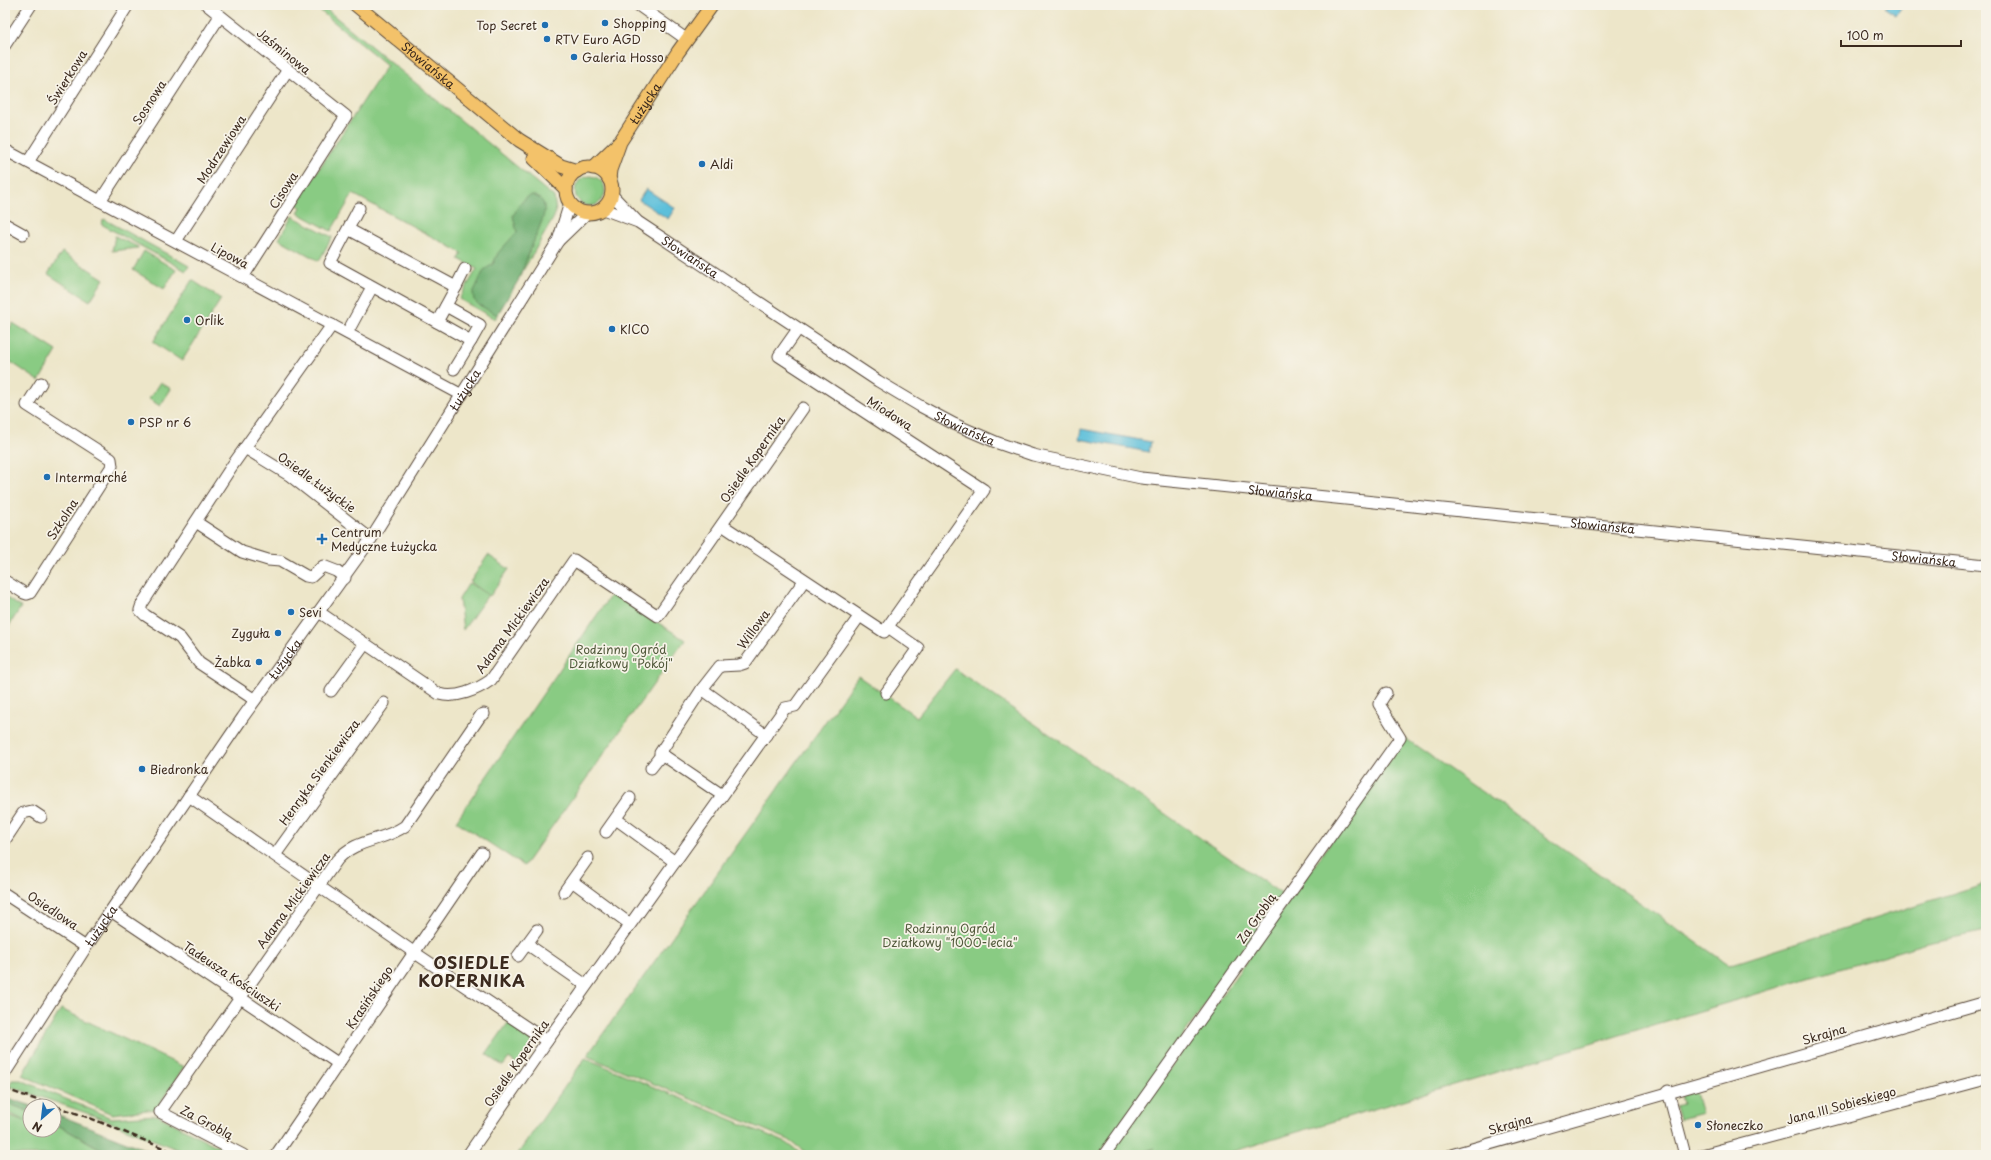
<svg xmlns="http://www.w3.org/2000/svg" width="1991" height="1160" viewBox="0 0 1991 1160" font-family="'Playpen Sans',sans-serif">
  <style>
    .green { fill: #89cb83; stroke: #627a50 }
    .forest { fill: #6eaf71; stroke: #546c48 }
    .water { fill: #5cbfda; stroke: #4c747c }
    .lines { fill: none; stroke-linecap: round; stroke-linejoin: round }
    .minor-casing { stroke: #564638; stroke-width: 13 }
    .major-casing { stroke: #564638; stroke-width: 15 }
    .minor { stroke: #fff; stroke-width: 11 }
    .major { stroke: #f3c26a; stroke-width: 13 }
    .rail { stroke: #3b2a1e; stroke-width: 2.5; stroke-dasharray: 6 3; stroke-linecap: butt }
    .poi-dot { fill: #1f6fb2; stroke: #f7f3e8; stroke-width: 1.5 }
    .labels { text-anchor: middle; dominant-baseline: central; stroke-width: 3.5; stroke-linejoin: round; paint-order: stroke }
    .poi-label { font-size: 12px; fill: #3b2a1e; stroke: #f7f3e8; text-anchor: start }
    .street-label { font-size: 12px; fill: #3b2a1e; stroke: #f7f3e8 }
    .park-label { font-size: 12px; fill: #525a3c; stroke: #f7f3e8 }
    .district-label { font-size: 16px; font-weight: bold; letter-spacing: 1px; fill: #3b2a1e; stroke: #f7f3e8 }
  </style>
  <rect width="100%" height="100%" fill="#f7f3e8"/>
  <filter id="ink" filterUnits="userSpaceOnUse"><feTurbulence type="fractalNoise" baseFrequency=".025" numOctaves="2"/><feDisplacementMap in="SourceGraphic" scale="8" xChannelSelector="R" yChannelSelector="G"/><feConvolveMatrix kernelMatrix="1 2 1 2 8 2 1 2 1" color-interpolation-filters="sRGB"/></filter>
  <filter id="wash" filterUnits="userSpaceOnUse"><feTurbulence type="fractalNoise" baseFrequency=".012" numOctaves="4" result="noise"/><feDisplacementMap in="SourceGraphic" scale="16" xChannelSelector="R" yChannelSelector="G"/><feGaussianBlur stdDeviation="0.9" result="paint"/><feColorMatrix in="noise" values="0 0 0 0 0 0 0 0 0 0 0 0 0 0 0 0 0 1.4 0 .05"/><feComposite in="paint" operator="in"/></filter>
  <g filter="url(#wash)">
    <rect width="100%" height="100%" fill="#ede6c9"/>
    <!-- green -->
    <path class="green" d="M313 5H321L554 197 556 212 553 219 495 319 459 299 477 269 459 259 462 253 353 194 331 231 298 213 301 207 296 204 387 65Z
      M575 191a15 15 0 1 1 30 0a15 15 0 1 1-30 0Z
      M292 216 332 237 319 261 279 239Z
      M104 219 189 266 186 271 101 224Z
      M115 236 138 247V248L112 251Z
      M144 251 176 270 164 289 133 270Z
      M62 252 104 279 90 301 48 274Z
      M192 280 221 299 182 361 153 342Z
      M13 323 57 351 39 381 5 358V335Z
      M160 382 171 389 160 406 149 399Z
      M488 555 509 569 490 596 470 582Z
      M469 583 488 595 463 630 459 599Z
      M612 593 685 640 524 866 456 821Z
      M5 597 21 607 5 632Z
      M955 669 1283 895 1098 1155H809L789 1140 587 1056 858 676 917 717Z
      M1405 738 1729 965 1986 883V931L1923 944 1221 1155H1139L1155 1148 1133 1155H1113V1149Z
      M61 1009 184 1067 156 1109 112 1114 22 1075Z
      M508 1023 532 1040 529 1053 519 1066 509 1058 503 1066 486 1054Z
      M585 1058 787 1143 803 1155H517Z
      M12 1080H21L111 1118 157 1115 234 1155H191L95 1116 9 1086Z
      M1695 1090 1702 1114 1680 1120 1676 1106 1683 1104 1681 1094Z
      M5 1102 30 1112V1130H54V1123L112 1155H5V1114L25 1121 5 1111Z"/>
    <!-- forest -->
    <path class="forest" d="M531 195C544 198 546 205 543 218L518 281 497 315 479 305 474 300 473 293 484 270 493 264 498 253 517 232 513 216C518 207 522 199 531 195Z
      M5 1097 32 1106H30V1112L5 1102Z
      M54 1113 159 1155H112L54 1123Z"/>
    <!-- water -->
    <path class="water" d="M1887 5H1903L1896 15 1885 8Z
      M646 189 675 208 668 219 639 200Z
      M1081 429 1151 442 1149 452 1079 439Z"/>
  </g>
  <g filter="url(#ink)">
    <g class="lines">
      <!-- minor casing -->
      <g class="minor-casing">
        <g id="minor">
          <path d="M207 5 346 116 243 277"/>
          <path d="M638 5 686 39"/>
          <path d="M5 45 31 5"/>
          <path d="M5 150 462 395"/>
          <path d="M28 162 128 5"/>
          <path d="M612 195 636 220"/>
          <path d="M100 201 220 16"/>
          <path id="s1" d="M603 209 638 222 878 381 920 406 954 424 998 443 1033 455 1141 478 1986 565"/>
          <path d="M5 224 23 234"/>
          <path d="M348 229 456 287 437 322 330 263 359 208"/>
          <path d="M176 241 287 71"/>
          <path d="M558 241 587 213"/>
          <path d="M456 287 465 269"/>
          <path d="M437 322 471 341 480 325 446 306"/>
          <path d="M347 333 372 287"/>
          <path d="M454 369 471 341"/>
          <path d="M245 448 289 475 371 539"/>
          <path d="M196 522 242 552 268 560 280 561 306 576 311 577 323 566 336 571 345 578"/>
          <path d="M722 525 884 632 984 490 779 356 798 329"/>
          <path d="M5 581 24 593 27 594 30 593 112 466 111 459 27 405 41 383"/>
          <path d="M319 612 439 694C456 699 477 690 491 680L574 560 658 616 803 408"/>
          <path d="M702 689 720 666 739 665 745 663 801 585"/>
          <path d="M331 691 365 644"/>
          <path d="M886 693 918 648 888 627"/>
          <path d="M255 700 199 663 180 638 145 615 140 610 142 604 232 466 332 325"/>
          <path d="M651 768 662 754"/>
          <path d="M722 795 660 753 702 689 766 735"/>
          <path d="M189 796 415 953 547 1041"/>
          <path d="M616 819 675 862"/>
          <path d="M606 832 630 798"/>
          <path d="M5 840 23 813 32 811 41 817"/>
          <path d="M275 855 384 703"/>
          <path d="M572 881 630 924"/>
          <path d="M564 892 588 858"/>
          <path d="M5 894 86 947"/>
          <path d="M111 911 339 1064"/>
          <path d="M527 944 586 985"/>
          <path d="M518 956 537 930"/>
          <path id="s2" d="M5 1073 86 947 243 717 371 539 558 241 570 203"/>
          <path d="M1668 1091 1685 1155"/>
          <path d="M243 1155 160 1112 337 860C357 838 382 842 405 826L481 715 484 714"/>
          <path d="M276 1155 482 853"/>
          <path d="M468 1155 547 1041 785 708 795 706 856 621"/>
          <path d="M1104 1155 1400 738 1379 704 1386 693"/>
          <path d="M1451 1155 1986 1002"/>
          <path d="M1702 1155 1986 1079"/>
        </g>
      </g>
      <!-- major casing -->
      <g class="major-casing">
        <g id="major">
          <path id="s3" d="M356 5 519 140 561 166 577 171"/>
          <path d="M534 158 566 189"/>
          <circle cx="589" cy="190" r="23"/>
          <path d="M593 168 619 143"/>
          <path id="s4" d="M609 179 610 170 620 142 678 52 712 5"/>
        </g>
      </g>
      <!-- minor -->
      <use href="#minor" class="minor"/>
      <!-- major -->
      <use href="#major" class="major"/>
      <!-- rail -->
      <path class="rail" d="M5 1089 90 1118 180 1155"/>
    </g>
  </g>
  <!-- markers -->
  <g class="poi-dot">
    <circle cx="605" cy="23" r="4"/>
    <circle cx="545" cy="25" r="4"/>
    <circle cx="547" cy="39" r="4"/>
    <circle cx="574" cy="57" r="4"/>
    <circle cx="702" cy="164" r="4"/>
    <circle cx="187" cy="320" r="4"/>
    <circle cx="612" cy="329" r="4"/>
    <circle cx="131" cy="422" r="4"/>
    <circle cx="47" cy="477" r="4"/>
    <path d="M320 533h4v4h4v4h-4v4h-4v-4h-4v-4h4z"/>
    <circle cx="291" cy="612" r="4"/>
    <circle cx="278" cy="633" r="4"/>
    <circle cx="259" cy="662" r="4"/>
    <circle cx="142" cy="769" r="4"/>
    <circle cx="1698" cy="1125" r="4"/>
  </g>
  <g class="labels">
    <!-- poi labels -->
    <g class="poi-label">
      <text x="613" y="23">Shopping</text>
      <text x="537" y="25" text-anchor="end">Top Secret</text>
      <text x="555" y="39">RTV Euro AGD</text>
      <text x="582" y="57">Galeria Hosso</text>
      <text x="710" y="164">Aldi</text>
      <text x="195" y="320">Orlik</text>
      <text x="620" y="329">KICO</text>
      <text x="139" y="422">PSP nr 6</text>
      <text x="55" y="477">Intermarché</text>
      <text x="331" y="532">Centrum<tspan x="331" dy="14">Medyczne Łużycka</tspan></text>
      <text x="299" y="612">Sevi</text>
      <text x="270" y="633" text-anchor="end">Zyguła</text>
      <text x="251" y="662" text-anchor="end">Żabka</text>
      <text x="150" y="769">Biedronka</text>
      <text x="1706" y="1125">Słoneczko</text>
    </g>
    <!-- street labels -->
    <g class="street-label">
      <text transform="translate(284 51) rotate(39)">Jaśminowa</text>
      <text stroke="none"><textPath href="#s3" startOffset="94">Słowiańska</textPath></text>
      <text transform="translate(67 77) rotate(-58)">Świerkowa</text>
      <text transform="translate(149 102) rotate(-57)">Sosnowa</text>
      <text stroke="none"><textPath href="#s4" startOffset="85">Łużycka</textPath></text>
      <text transform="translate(221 149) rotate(-57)">Modrzewiowa</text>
      <text transform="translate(283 190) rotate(-57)">Cisowa</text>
      <text transform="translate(230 255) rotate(28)">Lipowa</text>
      <text stroke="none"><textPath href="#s1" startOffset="100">Słowiańska</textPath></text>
      <text stroke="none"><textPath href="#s2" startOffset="824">Łużycka</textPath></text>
      <text transform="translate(890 413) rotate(33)">Miodowa</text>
      <text stroke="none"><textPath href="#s1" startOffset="424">Słowiańska</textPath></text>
      <text transform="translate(752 459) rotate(-55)">Osiedle Kopernika</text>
      <text transform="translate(317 482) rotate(36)">Osiedle Łużyckie</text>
      <text stroke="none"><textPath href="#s1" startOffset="748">Słowiańska</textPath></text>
      <text transform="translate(62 519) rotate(-57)">Szkolna</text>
      <text stroke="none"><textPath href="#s1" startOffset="1072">Słowiańska</textPath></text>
      <text stroke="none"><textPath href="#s1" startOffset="1395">Słowiańska</textPath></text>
      <text transform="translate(512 625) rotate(-54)">Adama Mickiewicza</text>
      <text transform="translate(753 629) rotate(-54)">Willowa</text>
      <text stroke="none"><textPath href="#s2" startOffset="500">Łużycka</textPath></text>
      <text transform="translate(319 772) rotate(-54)">Henryka Sienkiewicza</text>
      <text transform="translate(293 900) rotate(-54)">Adama Mickiewicza</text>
      <text transform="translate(53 910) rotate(34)">Osiedlowa</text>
      <text transform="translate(1256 918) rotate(-55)">Za Groblą</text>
      <text stroke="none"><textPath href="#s2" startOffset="176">Łużycka</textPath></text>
      <text transform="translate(232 976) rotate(34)">Tadeusza Kościuszki</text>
      <text transform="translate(369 997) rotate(-56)">Krasińskiego</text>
      <text transform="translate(1824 1034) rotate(-16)">Skrajna</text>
      <text transform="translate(516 1063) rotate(-55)">Osiedle Kopernika</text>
      <text transform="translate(1841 1105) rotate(-15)">Jana III Sobieskiego</text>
      <text transform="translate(207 1122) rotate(28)">Za Groblą</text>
      <text transform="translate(1510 1124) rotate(-16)">Skrajna</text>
    </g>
    <!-- park labels -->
    <g class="park-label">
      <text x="621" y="649">Rodzinny Ogród<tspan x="621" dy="14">Działkowy "Pokój"</tspan></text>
      <text x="950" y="928">Rodzinny Ogród<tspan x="950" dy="14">Działkowy "1000-lecia"</tspan></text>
    </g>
    <!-- district labels -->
    <g class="district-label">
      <text x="472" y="962">OSIEDLE<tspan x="472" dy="18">KOPERNIKA</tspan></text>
    </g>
  </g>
  <!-- margin -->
  <rect width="1991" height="1160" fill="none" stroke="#f7f3e8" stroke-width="20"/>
  <!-- north arrow -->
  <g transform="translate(42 1118) rotate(208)"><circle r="19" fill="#f7f3e8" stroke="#aca397"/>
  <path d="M0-3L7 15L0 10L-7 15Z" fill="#1f6fb2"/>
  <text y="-6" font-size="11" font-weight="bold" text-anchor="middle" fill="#3b2a1e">N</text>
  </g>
  <!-- scale -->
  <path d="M1841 40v6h120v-6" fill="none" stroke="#3b2a1e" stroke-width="2"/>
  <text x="1847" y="40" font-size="12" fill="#3b2a1e" stroke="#f7f3e8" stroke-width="3" paint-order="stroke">100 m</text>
</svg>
